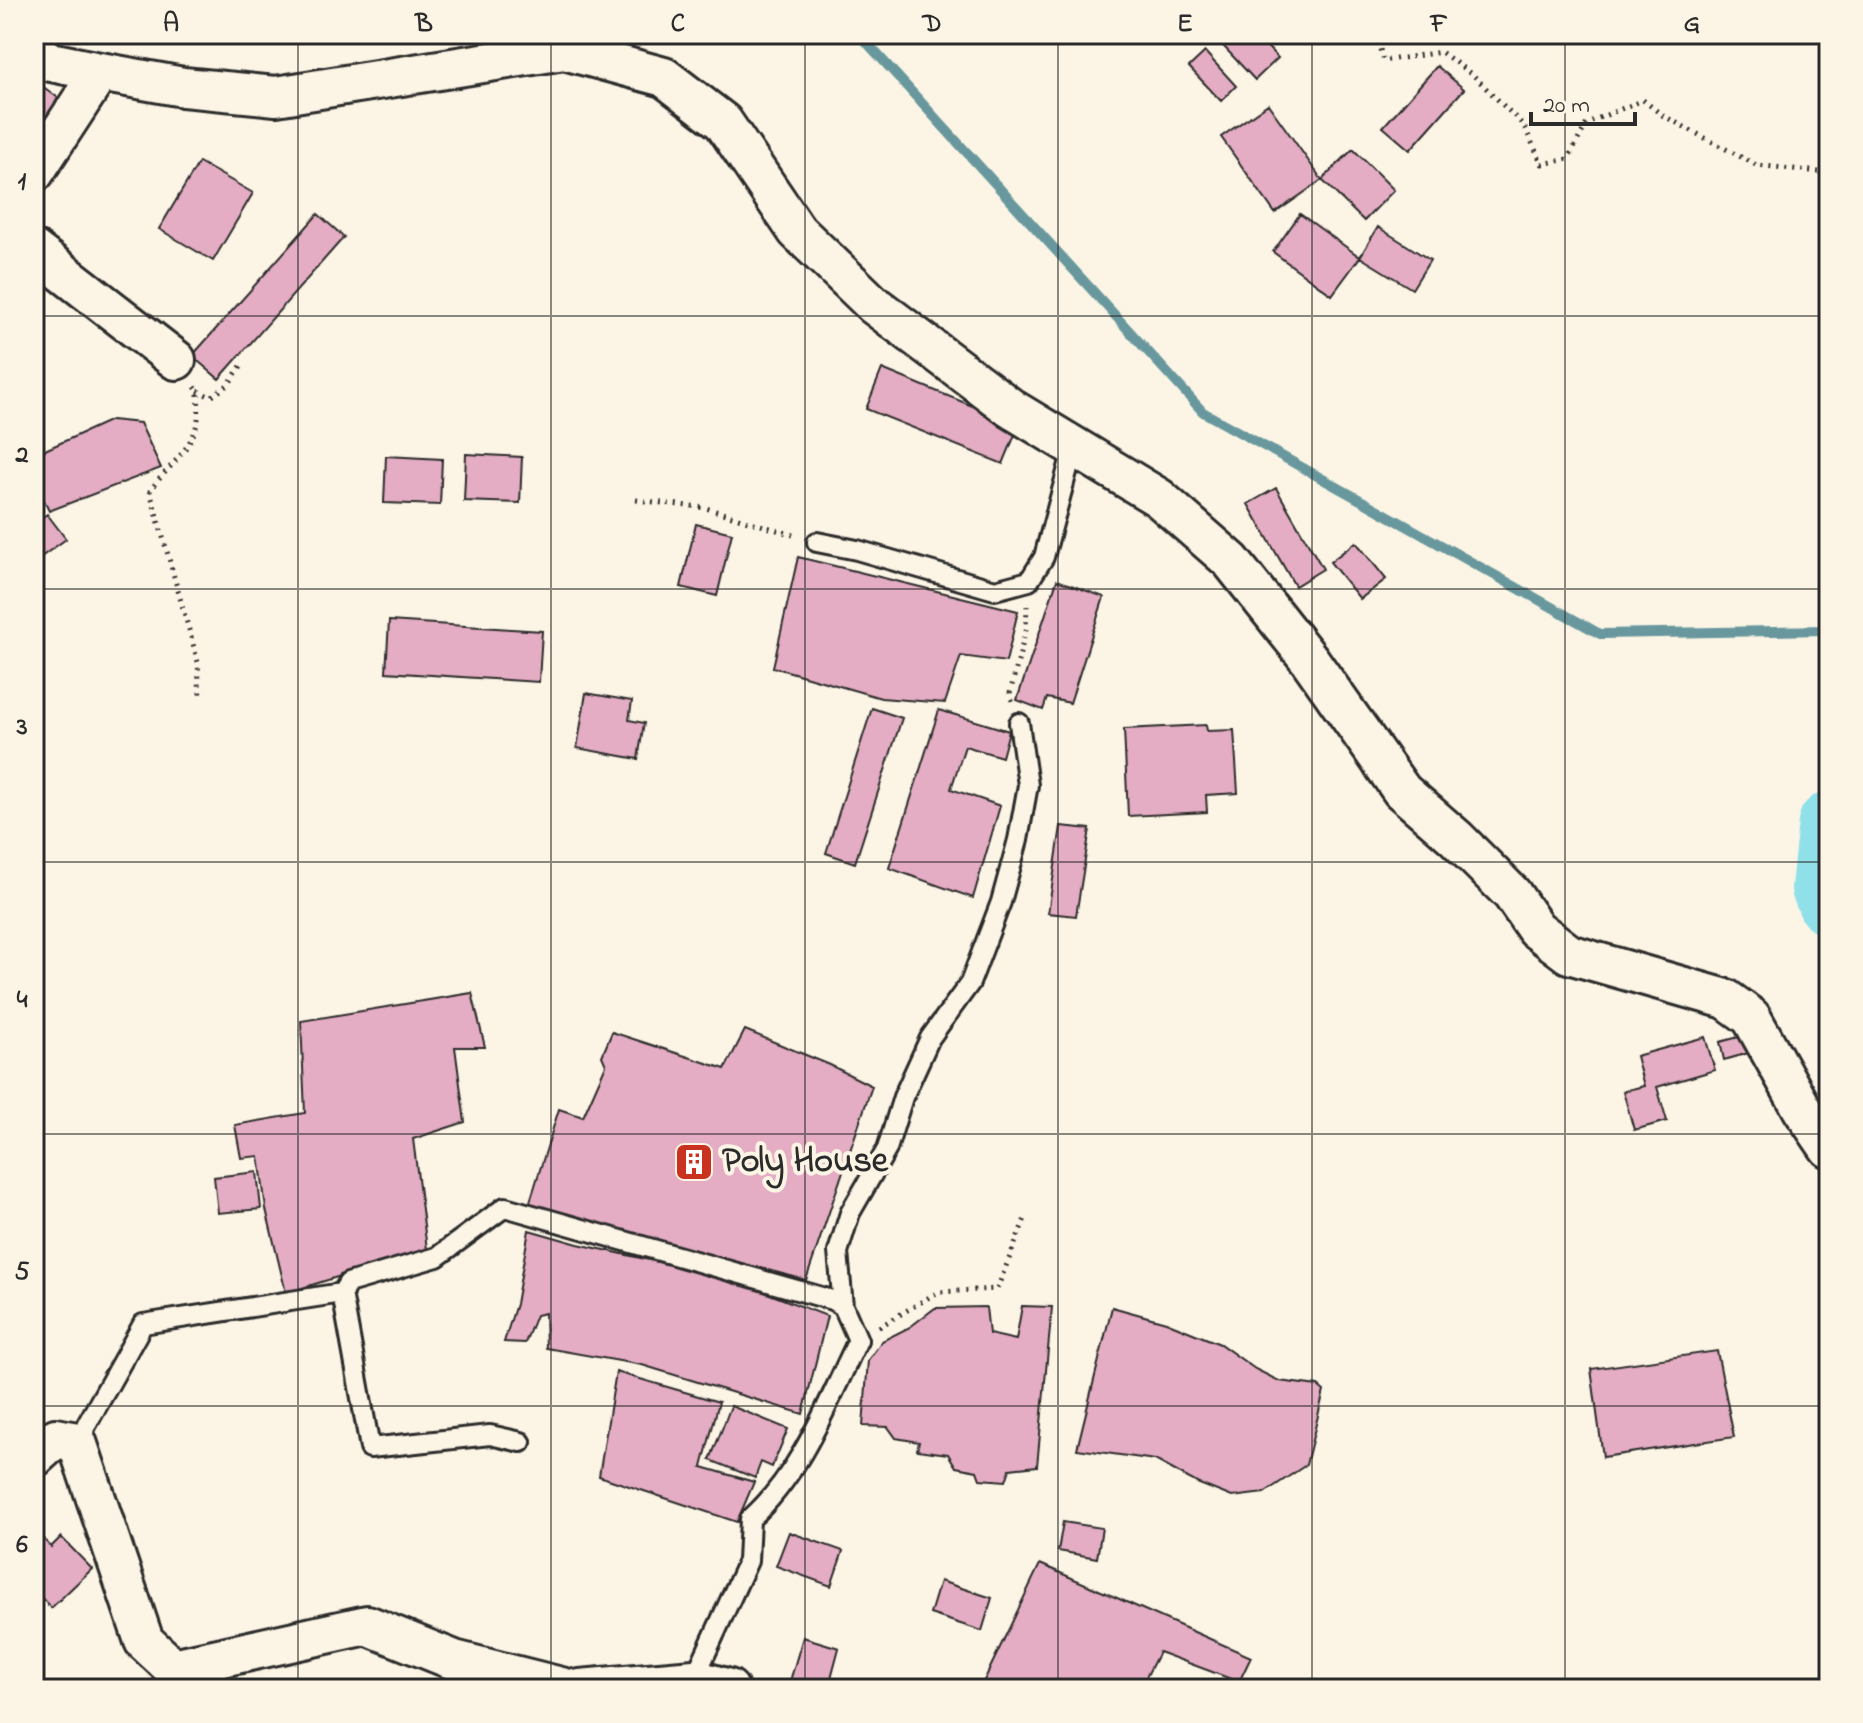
<svg xmlns="http://www.w3.org/2000/svg" width="1863" height="1723" viewBox="0 0 1863 1723" font-family="'Indie Flower',sans-serif">
  <style>
    .lines { fill: none; stroke-linecap: round; stroke-linejoin: round }
    .stream { stroke: #68989e; stroke-width: 10 }
    .river { stroke: #90e0ea; stroke-width: 62 }
    .building { fill: #e4adc3; stroke: #2b2b2b; stroke-width: 2 }
    .service-casing { stroke: #2b2b2b; stroke-width: 24 }
    .minor-casing { stroke: #2b2b2b; stroke-width: 44 }
    .path { stroke: #2b2b2b; stroke-width: 5; stroke-dasharray: 2 6; stroke-linecap: butt }
    .service { stroke: #fcf5e5; stroke-width: 18 }
    .minor { stroke: #fcf5e5; stroke-width: 38 }
    .grid { fill: none; stroke: #2b2b2b; stroke-width: 2; stroke-opacity: 0.55 }
    .labels { text-anchor: middle; dominant-baseline: central; stroke-width: 8; stroke-linejoin: round; paint-order: stroke }
    .poi-label { font-size: 36px; font-weight: bold; fill: #2b2b2b; stroke: #fcf5e5; text-anchor: start }
    .neatline { fill: none; stroke: #2b2b2b; stroke-width: 3 }
    .grid-label { font-size: 26px; text-anchor: middle; font-weight: bold; fill: #2b2b2b }
  </style>
  <rect width="100%" height="100%" fill="#fcf5e5"/>
  <filter id="ink" filterUnits="userSpaceOnUse"><feTurbulence type="fractalNoise" baseFrequency=".0125" numOctaves="2"/><feDisplacementMap in="SourceGraphic" scale="16" xChannelSelector="R" yChannelSelector="G"/><feConvolveMatrix kernelMatrix="1 2 1 2 8 2 1 2 1" color-interpolation-filters="sRGB"/></filter>
  <g filter="url(#ink)">
    <g class="lines">
      <!-- stream -->
      <path class="stream" d="M859 34 1203 412 1600 634 1829 630"/>
      <!-- river -->
      <path class="river" d="M1829 823 1822 888 1829 905"/>
    </g>
    <!-- building -->
    <path class="building" d="M1212 34H1255L1278 58 1255 80Z
      M1205 52 1236 86 1221 101 1189 67Z
      M1437 66 1464 89 1410 150 1383 127Z
      M34 80 65 103 34 144Z
      M1268 104 1322 180 1275 213 1221 137Z
      M1353 149 1394 190 1364 221 1322 180Z
      M199 162 253 193 213 261 159 229Z
      M318 214 344 237 219 379 192 356Z
      M1300 214 1360 257 1332 295 1273 252Z
      M1378 227 1430 260 1412 289 1360 257Z
      M882 369 1019 425 1003 464 866 409Z
      M111 420 140 423 161 468 49 511 38 488 34 491V455Z
      M466 454 522 457 520 503 464 501Z
      M386 456 442 459 440 505 384 503Z
      M1276 488 1323 569 1295 586 1248 504Z
      M47 514 66 539 34 562V523Z
      M696 524 732 533 717 596 681 587Z
      M1356 542 1386 579 1360 599 1330 562Z
      M798 557 1018 611 1006 662 961 656 945 703 881 698 773 667Z
      M1057 580 1104 597 1070 703 1047 698 1043 710 1017 700Z
      M389 621 542 631 539 682 386 672Z
      M586 693 632 701 629 720 644 723 638 759 577 748Z
      M872 708 902 718 855 863 826 853Z
      M939 710 1009 731 1002 757 965 746 951 789 1000 806 973 898 889 868Z
      M1206 725 1207 731 1234 730 1238 793 1206 795 1207 812 1128 816 1124 729Z
      M1061 826 1090 829 1076 916 1048 913Z
      M472 993 485 1047H455L465 1122 413 1139 427 1249 286 1293 266 1209 259 1156 241 1158 235 1125 305 1113 301 1021Z
      M745 1030 830 1065 872 1086 806 1280 528 1208 559 1109 583 1117 606 1065 602 1056 612 1032 725 1069Z
      M1754 1033 1759 1050 1724 1060 1720 1042Z
      M1705 1037 1715 1070 1657 1087 1667 1121 1634 1130 1623 1091 1644 1086 1636 1056Z
      M257 1172 261 1209 218 1213 214 1177Z
      M529 1230 578 1244 725 1277 827 1316 803 1414 642 1365 546 1348 545 1313 536 1315 525 1343 504 1342 516 1304Z
      M1022 1306 1052 1307 1037 1466 1010 1469 1006 1481 980 1479 977 1471 956 1467 948 1454 917 1450 919 1442 896 1438 888 1427 863 1426 868 1360 882 1341 910 1327 935 1308 986 1307 989 1334 1016 1340Z
      M1112 1307 1166 1322 1220 1344 1255 1369 1279 1381 1318 1386 1324 1391 1306 1465 1264 1493 1232 1497 1197 1483 1155 1460 1077 1449Z
      M1717 1351 1734 1437 1603 1457 1591 1369Z
      M616 1372 719 1402 702 1467 754 1482 737 1522 599 1476Z
      M731 1406 788 1429 772 1467 761 1462 755 1478 710 1460Z
      M1063 1522 1102 1528 1097 1558 1058 1551Z
      M34 1529 51 1547 61 1537 92 1569 51 1608 34 1590Z
      M789 1532 843 1551 831 1586 776 1566Z
      M1040 1564 1251 1657 1239 1682 1159 1652 1140 1689H980Z
      M940 1581 992 1598 982 1631 930 1614Z
      M803 1637 839 1648 828 1689 790 1681Z
      M1737 1684V1689H1690V1685Z"/>
    <g class="lines">
      <!-- service casing -->
      <g class="service-casing">
        <path id="service" d="M817 542 857 550 995 590 1029 581 1044 557 1074 446
          M342 1293 348 1283 437 1257 505 1207 832 1300 843 1306 858 1340C829 1400 801 1474 750 1519L748 1561 694 1679
          M843 1306 838 1252 850 1213 887 1149 903 1097 930 1038 970 983 1001 902 1018 840 1028 785 1019 723
          M77 1442 143 1324 342 1293 370 1448 490 1435 521 1442"/>
      </g>
      <!-- minor casing -->
      <g class="minor-casing">
        <path id="minor" d="M34 50 51 62 100 72 183 87 276 96 564 50 664 77 723 122 797 231 874 305 1012 409 1159 498 1231 561 1309 659 1402 791 1456 838 1512 894 1536 929 1569 954 1726 999 1751 1017 1803 1110 1829 1148
          M34 173 100 72
          M34 250 176 360
          M34 1458 56 1438 77 1442 144 1641 173 1668 367 1625 454 1660 569 1689
          M580 1689 694 1679 729 1689"/>
      </g>
      <!-- path -->
      <path class="path" d="M1376 34 1383 61 1441 52 1474 76 1524 126 1542 164 1568 159 1587 123 1643 100 1662 115 1756 165 1829 173
        M195 387 198 391C198 401 200 413 197 423 191 451 166 468 150 491L198 662 200 698
        M198 391 211 397 228 385 243 363
        M636 500 706 508 793 535
        M1012 701 1010 693 1026 630 1027 606
        M879 1327 938 1292 997 1289 1026 1216"/>
      <!-- service -->
      <use href="#service" class="service"/>
      <!-- minor -->
      <use href="#minor" class="minor"/>
    </g>
  </g>
  <!-- grid -->
  <path class="grid" d="M298 34V1689M551 34V1689M805 34V1689M1058 34V1689M1312 34V1689M1565 34V1689M34 316H1829M34 589H1829M34 862H1829M34 1134H1829M34 1406H1829"/>
  <!-- icons -->
  <defs>
    <g id="building-square" transform="scale(2)"><rect x="-9" y="-9" width="18" height="18" rx="4" fill="#c8321e" stroke="#fcf5e5"/><path d="M-4-6H4V6H1V3H-1V6H-4ZM-2.5-4.3h1.7v1.8h-1.7ZM.8-4.3h1.7v1.8H.8ZM-2.5-1h1.7V.8h-1.7ZM.8-1h1.7V.8H.8Z" fill="#fff"/></g>
  </defs>
  <g fill-rule="evenodd">
    <use href="#building-square" x="694" y="1162"/>
  </g>
  <g class="labels">
    <!-- poi labels -->
    <g class="poi-label">
      <text x="722" y="1162">Poly House</text>
    </g>
  </g>
  <!-- margin -->
  <rect width="1863" height="1723" fill="none" stroke="#fcf5e5" stroke-width="88"/>
  <!-- scale -->
  <path d="M1531 112v12h104v-12" fill="none" stroke="#2b2b2b" stroke-width="4"/>
  <text x="1543" y="112" font-size="24" fill="#2b2b2b" stroke="#fcf5e5" stroke-width="6" paint-order="stroke">20 m</text>
  <rect x="44" y="44" width="1775" height="1635" class="neatline"/>
  <g class="grid-label">
    <text x="171" y="31">A</text>
    <text x="424" y="31">B</text>
    <text x="678" y="31">C</text>
    <text x="932" y="31">D</text>
    <text x="1185" y="31">E</text>
    <text x="1439" y="31">F</text>
    <text x="1692" y="31">G</text>
    <text x="22" y="189">1</text>
    <text x="22" y="462">2</text>
    <text x="22" y="734">3</text>
    <text x="22" y="1007">4</text>
    <text x="22" y="1279">5</text>
    <text x="22" y="1552">6</text>
  </g>
</svg>
